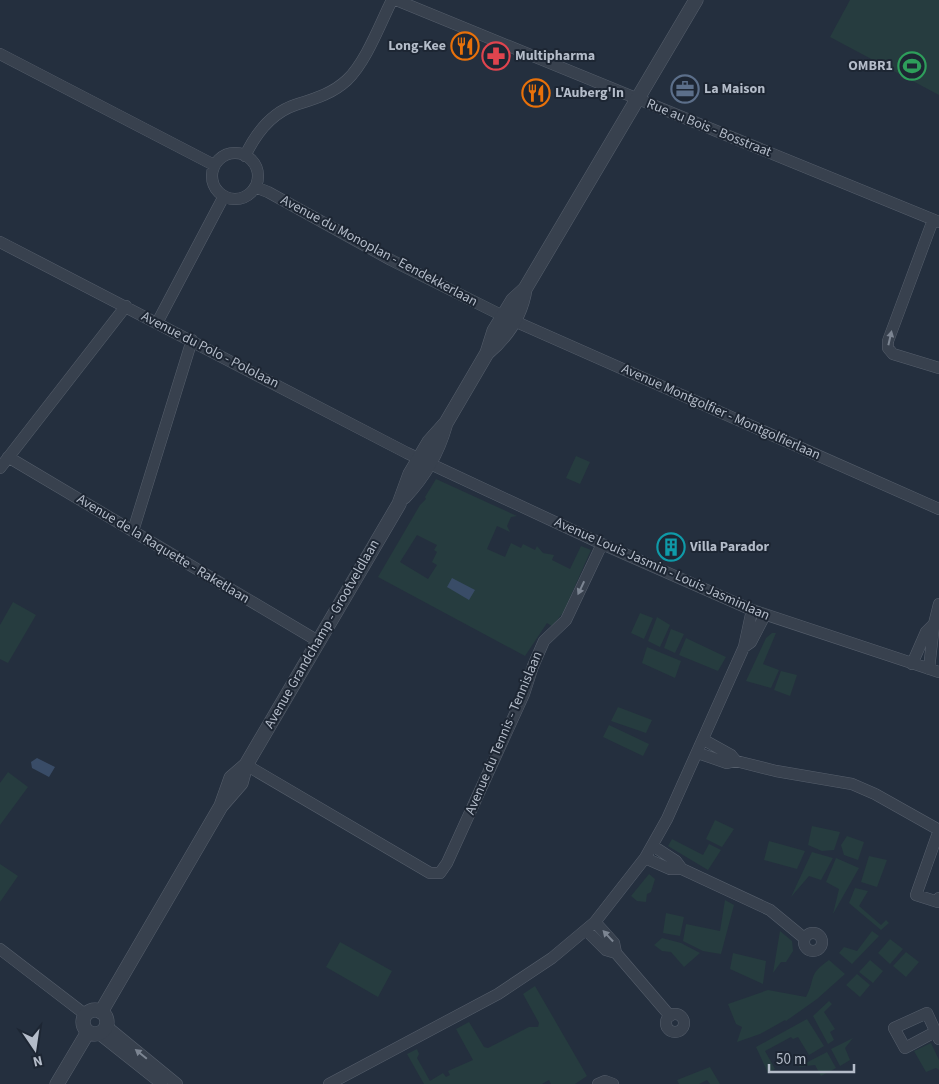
<svg xmlns="http://www.w3.org/2000/svg" width="939" height="1084" viewBox="0 0 939 1084" font-family="'Source Sans 3',sans-serif">
  <style>
    .green { fill: #263c3f; fill-rule: evenodd }
    .water { fill: #394c67 }
    .lines { fill: none; stroke-linecap: round; stroke-linejoin: round }
    .minor-casing { stroke: #565f6c; stroke-width: 12 }
    .tertiary-casing { stroke: #565f6c; stroke-width: 15 }
    .minor { stroke: #38414e; stroke-width: 11 }
    .tertiary { stroke: #38414e; stroke-width: 14 }
    .oneway { fill: #7c8592 }
    .labels { text-anchor: middle; dominant-baseline: central; stroke-width: 4; stroke-linejoin: round; paint-order: stroke }
    .poi-label { font-size: 14px; font-weight: bold; fill: #b4bcc9; stroke: #1d2633; text-anchor: start }
    .street-label { font-size: 14px; fill: #b4bcc9; stroke: #1d2633 }
  </style>
  <rect width="100%" height="100%" fill="#242f3e"/>
  <!-- green -->
  <path class="green" d="M850 0H939V95L830 37Z
    M576 456 590 462 580 484 566 478Z
    M436 479 517 516 511 517 507 526 510 532 497 526 487 549 505 557 511 543 521 548 523 544 535 550 537 546 543 553 554 555 552 560 570 569 581 546 591 550 563 613 552 626 547 623 525 656 378 577 420 505 426 499 425 497ZM417 535 437 545 434 550 437 552 432 562 437 565 428 579 400 562Z
    M13 602 36 615 8 663 0 659V625Z
    M640 613 653 618 644 639 631 633Z
    M657 617 670 625 660 647 648 641Z
    M671 629 684 634 675 653 664 648Z
    M772 633H776L763 664 779 670 771 688 746 681 766 638Z
    M686 638 726 657 718 671 679 655Z
    M647 647 681 661 675 678 642 663Z
    M781 671 797 675 790 696 774 690Z
    M618 707 652 720 646 733 611 721Z
    M609 725 649 744 643 756 603 737Z
    M8 772 28 787 0 825V783Z
    M715 820 734 829 722 847 706 839Z
    M812 826 840 832 834 850 822 851 808 845Z
    M847 836 864 842 858 860 844 855 841 845Z
    M672 839 703 855 709 844 721 850 708 870 668 846Z
    M769 841 805 851 797 869 764 860Z
    M812 852 833 858 821 880 809 876 791 897Z
    M869 856 887 860 877 887 861 882Z
    M836 858 859 868 833 914 839 889 826 882Z
    M0 864 18 876 0 902Z
    M649 874 655 879 651 892 647 894 646 902 637 901 631 896Z
    M855 888 868 891 859 906 881 925 886 920 889 923 881 930 849 903Z
    M725 900 734 905 721 954 703 951 683 941 686 924 720 931Z
    M666 913 684 917 680 936 663 933Z
    M780 931 792 941 793 951 786 962H781L773 973Z
    M872 931 879 936 852 964 839 953 844 947 857 951Z
    M662 938 681 943 700 953 684 967 671 952 662 951 654 945Z
    M890 939 903 949 890 964 878 953Z
    M340 942 392 971 378 997 326 967Z
    M906 952 919 962 906 977 893 966Z
    M733 953 766 961 763 984 730 969Z
    M829 960 845 974 817 999 786 1021 785 1020 760 1034 737 1042 742 1027 736 1024 728 1004 768 990 806 997C816 979 807 975 829 960Z
    M870 960 883 971 873 983 859 972Z
    M857 974 870 985 860 997 846 985Z
    M535 986 587 1076 575 1084H551L549 1080 542 1084H424L407 1054 417 1049 419 1054 417 1058 430 1081 443 1073 446 1077 450 1075 448 1071 473 1060 456 1029 469 1022 484 1047 488 1048 529 1027H538L539 1023 523 994Z
    M829 1001 832 1004 824 1012 835 1029 830 1032 834 1040 828 1044 813 1016Z
    M807 1019 824 1046 809 1055 798 1037 793 1039 791 1037 765 1051 775 1069 768 1073 756 1047Z
    M853 1038 845 1048 850 1060 840 1066 831 1049Z
    M931 1043 939 1060V1070L936 1068 926 1072 914 1051Z
    M827 1052 836 1068 821 1076 815 1065 798 1067Z
    M710 1067 720 1084H710L707 1080 699 1084H679L677 1080Z"/>
  <!-- water -->
  <path class="water" d="M452 578 475 590 469 600 447 587Z
    M37 758 55 767 49 777 32 768 31 762Z"/>
  <g class="lines">
    <!-- minor casing -->
    <g class="minor-casing">
      <path id="minor" d="M396 0 939 222
        M0 54 214 165
        M212 176a23 23 0 1 1 46 0a23 23 0 1 1-46 0Z
        M245 156C256 133 271 113 295 105 314 99 332 94 347 80 366 62 380 24 392 0
        M255 187 268 192 391 260 503 316 939 509
        M933 220 888 341V348L893 354 939 368
        M0 242 407 453 602 544 752 610 939 672
        M157 323 224 196
        M8 457 318 641
        M0 468 126 306
        M133 531 192 340
        M744 647 751 642 765 615
        M912 664 926 632 934 624
        M929 669 934 624 939 604
        M704 740 731 755 736 761
        M698 753 727 763 736 761 776 771 852 784 875 794 939 830
        M246 765 430 873H440L447 863 524 694 533 666 544 641 566 620 602 544
        M939 830 916 895 938 902 939 898
        M653 846 676 861 682 869 770 910 804 938
        M645 858 670 869H682
        M595 922 614 943 616 953 670 1016
        M586 930 606 950 616 953
        M804 942a9 9 0 1 1 18 0a9 9 0 1 1-18 0Z
        M0 949 86 1015
        M666 1023a9 9 0 1 1 18 0a9 9 0 1 1-18 0Z
        M107 1023 110 1029 177 1084
        M935 1032 905 1048 894 1028 927 1013 939 1039
        M99 1034 162 1084
        M329 1084 498 994 552 958 595 922 645 858 667 819 744 647 752 610
        M598 1084 605 1081 613 1084"/>
    </g>
    <!-- tertiary casing -->
    <g class="tertiary-casing">
      <path id="tertiary" d="M487 353C507 336 521 315 525 289
        M404 497C424 476 437 454 445 426
        M221 806 241 783 246 765 399 504 410 474 429 442 446 423 487 353 494 331 513 300 525 289 696 0
        M83 1022a12 12 0 1 1 24 0a12 12 0 1 1-24 0Z
        M101 1012 221 806 231 778 246 765
        M57 1084 88 1032"/>
    </g>
    <!-- minor -->
    <use href="#minor" class="minor"/>
    <!-- tertiary -->
    <use href="#tertiary" class="tertiary"/>
  </g>
  <!-- one-way arrows -->
  <defs><path id="oneway-solid" d="M-6-.8H1V-3.2L6.5 0L1 3.2V.8H-6Z" transform="scale(1.25)"/></defs>
  <g class="oneway">
    <use href="#oneway-solid" transform="translate(890 338) rotate(-77)"/>
    <use href="#oneway-solid" transform="translate(581 588) rotate(115)"/>
    <use href="#oneway-solid" transform="translate(608 936) rotate(-133)"/>
    <use href="#oneway-solid" transform="translate(141 1054) rotate(-141)"/>
  </g>
  <!-- icons -->
  <defs>
    <g id="restaurant-ring" transform="scale(1.4375)"><circle r="9.5" fill="#1d2633" stroke="#e8710a" stroke-width="1.5"/><path d="M-5-6h1v4h1v-4h1v4h1v-4h1v5L-1.5 .5V6h-2V.5L-5-1ZM5-6V6H3V1.5H1.5Q1.5-4 5-6Z" fill="#e8710a"/></g>
    <g id="pharmacy-ring" transform="scale(1.4375)"><circle r="9.5" fill="#1d2633" stroke="#e0444e" stroke-width="1.5"/><path d="M-2-6h4v4h4v4h-4v4h-4v-4h-4v-4h4Z" fill="#e0444e"/></g>
    <g id="stadium-ring" transform="scale(1.4375)"><circle r="9.5" fill="#1d2633" stroke="#2e9e5b" stroke-width="1.5"/><path d="M0-5a6.5 5 0 1 0 0 10a6.5 5 0 1 0 0-10ZM-3.5-1.8h7v3.6h-7Z" fill="#2e9e5b"/></g>
    <g id="office-ring" transform="scale(1.4375)"><circle r="9.5" fill="#1d2633" stroke="#5c6f8a" stroke-width="1.5"/><path d="M-6-3h4V-5.5h4V-3h4V5H-6ZM-1-4.5V-3h2v-1.5ZM-6 0V1H6V0Z" fill="#5c6f8a"/></g>
    <g id="building-ring" transform="scale(1.4375)"><circle r="9.5" fill="#1d2633" stroke="#0f9aa8" stroke-width="1.5"/><path d="M-4-6H4V6H1V3H-1V6H-4ZM-2.5-4.3h1.7v1.8h-1.7ZM.8-4.3h1.7v1.8H.8ZM-2.5-1h1.7V.8h-1.7ZM.8-1h1.7V.8H.8Z" fill="#0f9aa8"/></g>
  </defs>
  <g fill-rule="evenodd">
    <use href="#restaurant-ring" x="465" y="46"/>
    <use href="#pharmacy-ring" x="496" y="56"/>
    <use href="#stadium-ring" x="912" y="66"/>
    <use href="#office-ring" x="685" y="89"/>
    <use href="#restaurant-ring" x="536" y="93"/>
    <use href="#building-ring" x="671" y="547"/>
  </g>
  <g class="labels">
    <!-- poi labels -->
    <g class="poi-label">
      <text x="446" y="46" text-anchor="end">Long-Kee</text>
      <text x="515" y="56">Multipharma</text>
      <text x="893" y="66" text-anchor="end">OMBR1</text>
      <text x="704" y="89">La Maison</text>
      <text x="555" y="93">L'Auberg'In</text>
      <text x="690" y="547">Villa Parador</text>
    </g>
    <!-- street labels -->
    <g class="street-label">
      <text transform="translate(709 128) rotate(22)">Rue au Bois - Bosstraat</text>
      <text transform="translate(379 251) rotate(28)">Avenue du Monoplan - Eendekkerlaan</text>
      <text transform="translate(210 350) rotate(27)">Avenue du Polo - Pololaan</text>
      <text transform="translate(721 412) rotate(24)">Avenue Montgolfier - Montgolfierlaan</text>
      <text transform="translate(163 549) rotate(31)">Avenue de la Raquette - Raketlaan</text>
      <text transform="translate(662 569) rotate(24)">Avenue Louis Jasmin - Louis Jasminlaan</text>
      <text transform="translate(322 634) rotate(-60)">Avenue Grandchamp - Grootveldlaan</text>
      <text transform="translate(504 733) rotate(-67)">Avenue du Tennis - Tennislaan</text>
    </g>
  </g>
  <!-- north arrow -->
  <g transform="translate(35 1049) rotate(167)" stroke="#1d2633" stroke-width="4" paint-order="stroke">
  <path d="M0-4L9 19L0 12L-9 19Z" fill="#b4bcc9"/>
  <text y="-8" font-size="14" font-weight="bold" text-anchor="middle" fill="#b4bcc9">N</text>
  </g>
  <!-- scale -->
  <path d="M769 1064v8h85v-8" fill="none" stroke="#b4bcc9" stroke-width="2.5"/>
  <text x="776" y="1064" font-size="15" fill="#b4bcc9" stroke="#1d2633" stroke-width="4" paint-order="stroke">50 m</text>
</svg>
